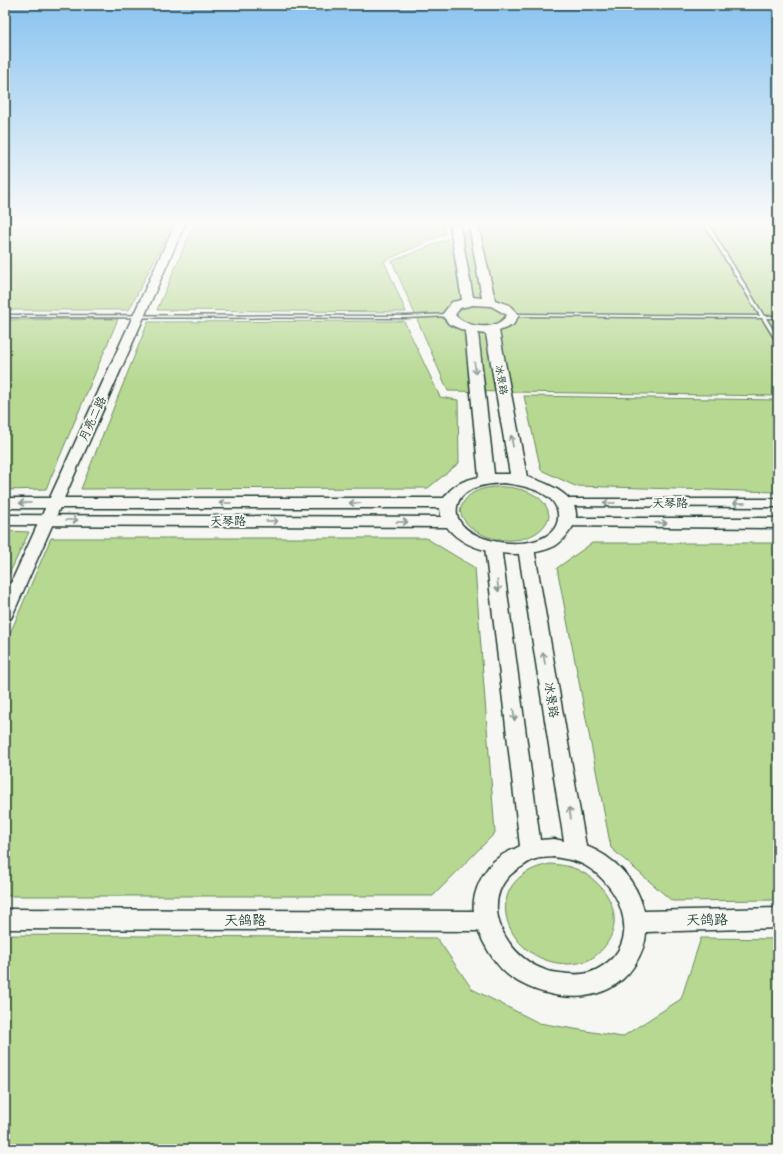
<svg xmlns="http://www.w3.org/2000/svg" width="783" height="1154" viewBox="0 0 783 1154" font-family="'Balsamiq Sans','LXGW WenKai TC',sans-serif">
  <style>
    .green { fill: #b6d891; stroke: #6a8a62 }
    .lines { fill: none; stroke-linecap: round; stroke-linejoin: round }
    .service-casing { stroke: #1f3d34; stroke-width: 3 }
    .tertiary-casing { stroke: #1f3d34; stroke-width: 3 }
    .secondary-casing { stroke: #1f3d34; stroke-width: 3 }
    .service { fill: #f6f6f2; fill-rule: evenodd }
    .tertiary { fill: #f6f6f2; fill-rule: evenodd }
    .secondary { fill: #f6f6f2; fill-rule: evenodd }
    .oneway { stroke: #8a9a93 }
    .labels { text-anchor: middle; dominant-baseline: central; stroke-width: 4; stroke-linejoin: round; paint-order: stroke }
    .far-street-label { font-size: 10px; fill: #1f3d34; stroke: #f6f6f2 }
    .street-label { font-size: 12px; fill: #1f3d34; stroke: #f6f6f2 }
    .near-street-label { font-size: 14px; fill: #1f3d34; stroke: #f6f6f2 }
  </style>
  <rect width="100%" height="100%" fill="#f6f6f2"/>
  <filter id="ink" filterUnits="userSpaceOnUse"><feTurbulence type="fractalNoise" baseFrequency=".025" numOctaves="2"/><feDisplacementMap in="SourceGraphic" scale="8" xChannelSelector="R" yChannelSelector="G"/><feConvolveMatrix kernelMatrix="1 2 1 2 8 2 1 2 1" color-interpolation-filters="sRGB"/></filter>
  <g filter="url(#ink)">
    <!-- green -->
    <path class="green" d="M5 224H171L163 243 129 310H5Z
      M194 224H443L445 234 384 261 406 312 157 310Z
      M486 224H778V396L448 391 392 261Z
      M118 319 46 489 5 490V320Z
      M404 321 440 397 458 400 459 463 428 488 81 489 148 322Z
      M524 396 778 400V492L575 486 541 470Z
      M507 487C525 489 548 496 549 517 537 552 469 545 460 511 465 489 488 486 507 487Z
      M5 531 29 532 5 583Z
      M51 538H426L475 568 495 833 433 896H5V645Z
      M592 543H778V900L672 901 611 848 557 568Z
      M550 864C561 865 572 866 582 872 615 890 628 930 595 956 588 962 577 964 567 964 503 962 476 878 550 864Z
      M5 935 437 938 472 989 539 1023 622 1037 681 999 701 938 778 939V1149H5Z"/>
    <g class="lines">
      <!-- service casing -->
      <g class="service-casing">
        <path id="service" d="M704 224H708L764 316H778V318H766L778 338V342L776 341 762 318 513 316 511 315 513 314 760 316Z
          M448 314H449V316L407 318 5 317V315L407 316Z"/>
      </g>
      <!-- tertiary casing -->
      <g class="tertiary-casing">
        <path id="tertiary" d="M175 224H185L13 614 11 618 5 620V596Z
          M562 499H778V507L557 506 555 503 557 500Z
          M566 518H778V528L561 526 559 523 561 520Z
          M493 542 498 544 501 547 540 840 554 839 564 841 518 548 521 545 526 543 531 545 534 548 586 846C615 857 637 881 644 911L778 908V928L646 932C646 944 640 956 634 966 606 1008 549 1002 512 978 496 967 486 948 478 931L5 929V909L474 911C471 895 484 867 498 858 504 853 513 850 520 846L485 547 488 544ZM554 857C565 859 576 860 586 866 617 884 642 934 608 962 592 975 580 976 560 973 555 972 549 972 545 970 501 955 474 892 523 866 527 863 531 860 536 859 541 857 548 858 554 857Z"/>
      </g>
      <!-- secondary casing -->
      <g class="secondary-casing">
        <path id="secondary" d="M451 224H459L460 226 473 297 482 298 469 225 478 224 495 300 509 305 519 315 513 325 499 331 527 477C548 483 589 499 572 528 567 535 563 541 555 546 525 561 467 555 447 527L5 525V515L441 517 440 508H5V498H444C452 485 464 480 479 477L465 331 449 324 442 315 452 302 462 300 450 226ZM473 305 491 306 507 315C496 332 467 328 455 315L460 308ZM478 333 486 334 510 474H494ZM503 483C523 485 561 492 558 519 553 560 443 545 458 503 464 486 488 484 503 483Z"/>
      </g>
      <!-- service -->
      <use href="#service" class="service"/>
      <!-- tertiary -->
      <use href="#tertiary" class="tertiary"/>
      <!-- secondary -->
      <use href="#secondary" class="secondary"/>
    </g>
    <!-- one-way arrows -->
    <defs><path id="oneway-shaft" d="M-6 0H5M1.5-3L5.5 0L1.5 3" fill="none" stroke-width="1.6" stroke-linecap="round" stroke-linejoin="round"/></defs>
    <g class="oneway">
      <use href="#oneway-shaft" transform="translate(475 368) rotate(84)"/>
      <use href="#oneway-shaft" transform="translate(512 441) rotate(-100)"/>
      <use href="#oneway-shaft" transform="translate(25 503) rotate(-180)"/>
      <use href="#oneway-shaft" transform="translate(225 503) rotate(-180)"/>
      <use href="#oneway-shaft" transform="translate(355 503) rotate(-180)"/>
      <use href="#oneway-shaft" transform="translate(609 503) rotate(180)"/>
      <use href="#oneway-shaft" transform="translate(739 503) rotate(180)"/>
      <use href="#oneway-shaft" transform="translate(72 520)"/>
      <use href="#oneway-shaft" transform="translate(272 521)"/>
      <use href="#oneway-shaft" transform="translate(402 522)"/>
      <use href="#oneway-shaft" transform="translate(661 523)"/>
      <use href="#oneway-shaft" transform="translate(498 586) rotate(83)"/>
      <use href="#oneway-shaft" transform="translate(544 658) rotate(-99)"/>
      <use href="#oneway-shaft" transform="translate(514 715) rotate(83)"/>
      <use href="#oneway-shaft" transform="translate(570 813) rotate(-99)"/>
    </g>
  </g>
  <!-- sky -->
  <linearGradient id="sky" x2="0" y2="1"><stop stop-color="#89c3f0"/><stop offset="0.58" stop-color="#fbfbf9"/><stop offset="1" stop-color="#fbfbf9" stop-opacity="0"/></linearGradient>
  <rect width="783" height="385" fill="url(#sky)"/>
  <g class="labels">
    <!-- far-street labels -->
    <g class="far-street-label">
      <text transform="translate(501 380) rotate(80)">冰景路</text>
    </g>
    <!-- street labels -->
    <g class="street-label">
      <text transform="translate(93 419) rotate(-65)">月亮二路</text>
      <text x="670" y="503">天琴路</text>
      <text x="228" y="521">天琴路</text>
      <text transform="translate(551 700) rotate(81)">冰景路</text>
    </g>
    <!-- near-street labels -->
    <g class="near-street-label">
      <text x="245" y="920">天鸽路</text>
      <text transform="translate(707 920) rotate(-1)">天鸽路</text>
    </g>
  </g>
  <!-- margin -->
  <rect width="783" height="1154" fill="none" stroke="#f6f6f2" stroke-width="20"/>
  <rect x="10" y="10" width="763" height="1134" fill="none" stroke="#1f3d34" stroke-width="1.5" filter="url(#ink)"/>
</svg>
